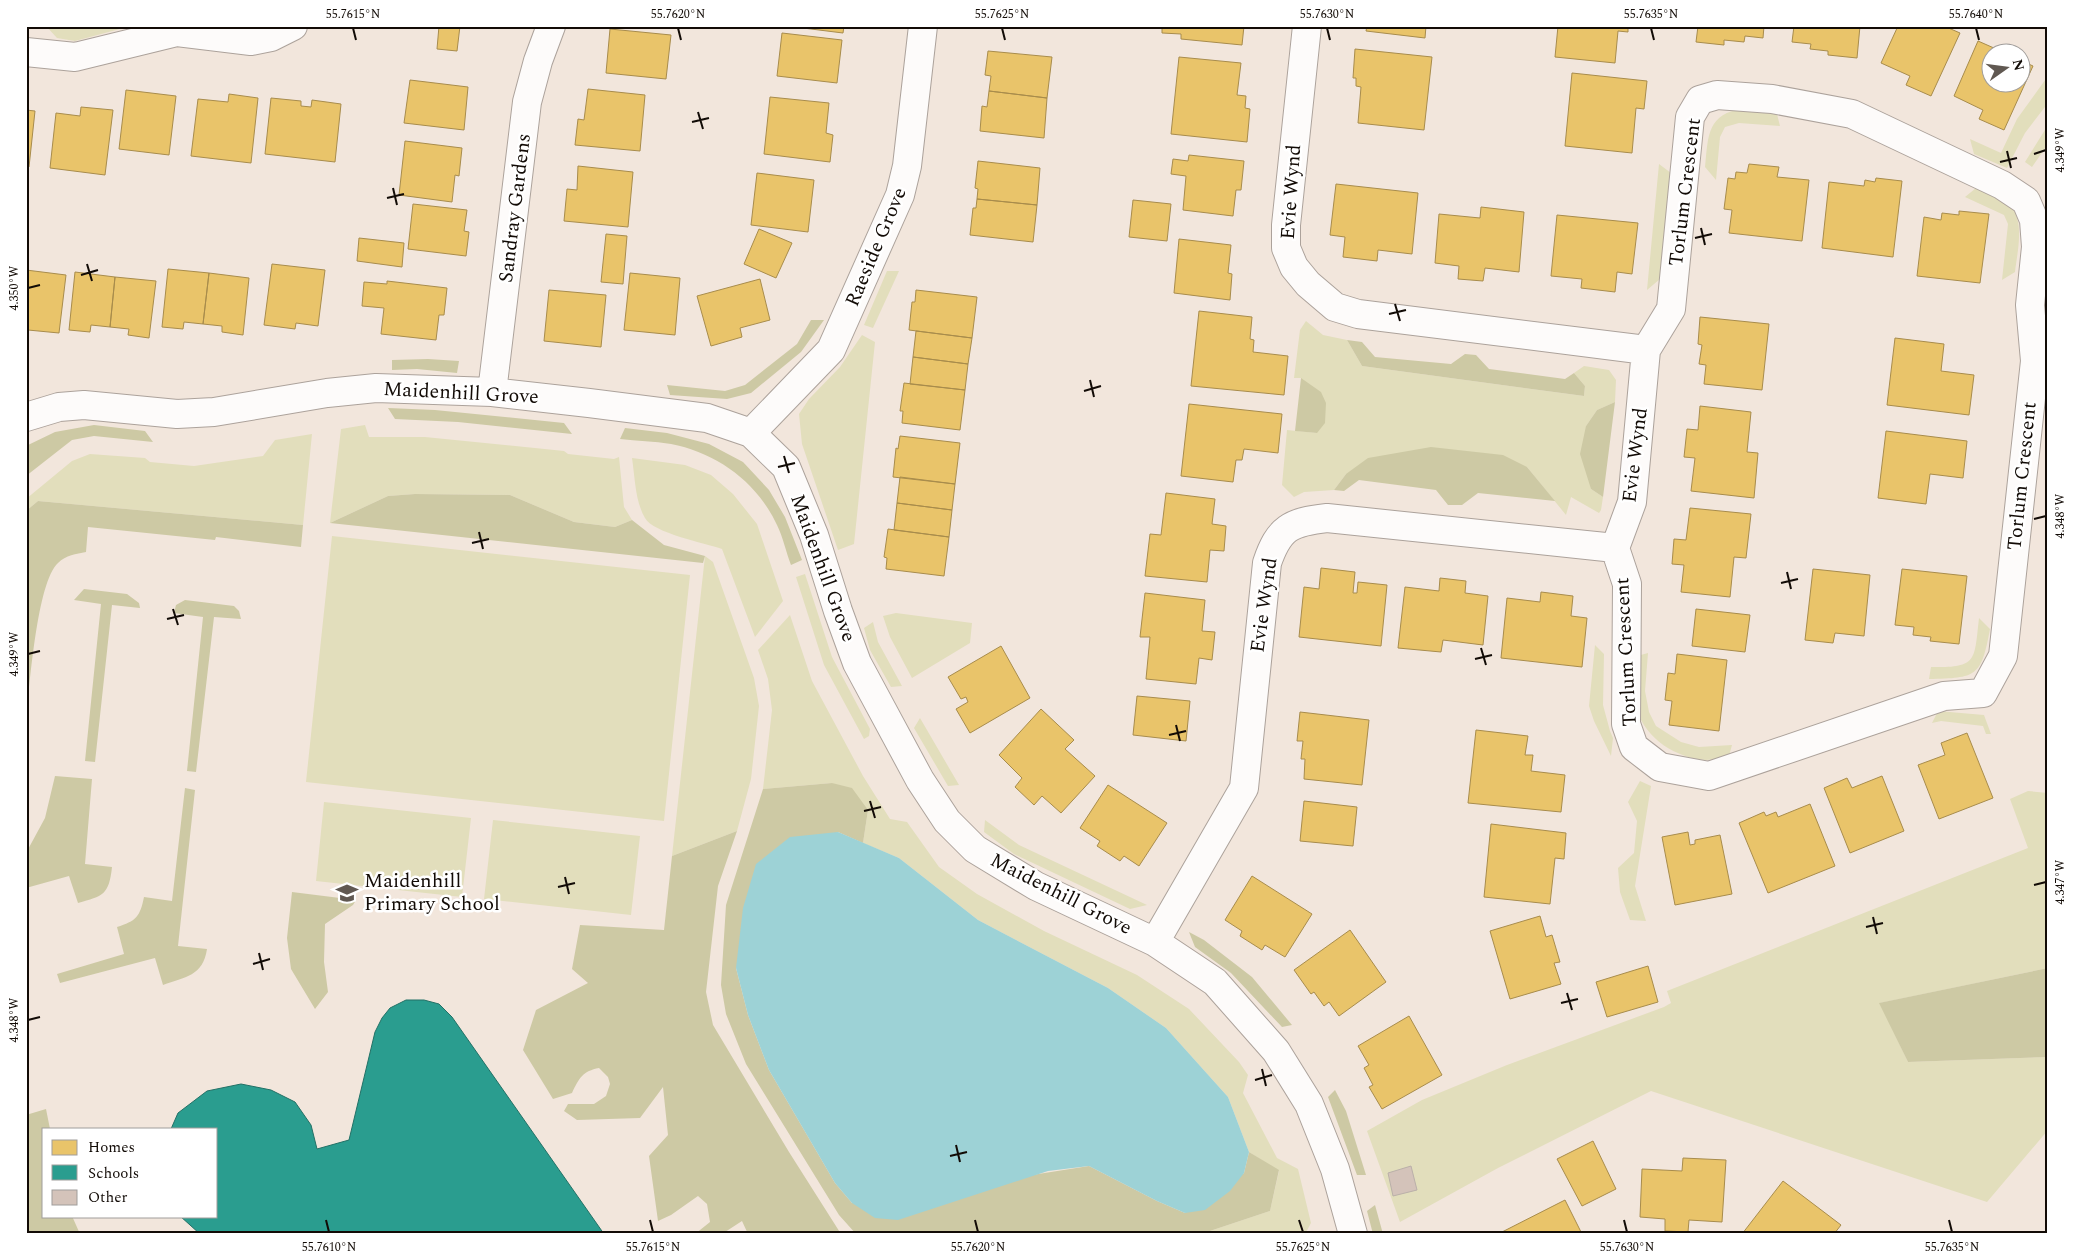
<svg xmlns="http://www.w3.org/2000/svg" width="2074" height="1260" viewBox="0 0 2074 1260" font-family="Spectral,serif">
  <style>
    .green { fill: #e2debc }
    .forest { fill: #cdc9a4 }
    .water { fill: #9dd2d6 }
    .homes { fill: #e9c46a; stroke: #a88c4c }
    .schools { fill: #2a9d8f; stroke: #237166 }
    .building { fill: #d4c3ba; stroke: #bab0a9 }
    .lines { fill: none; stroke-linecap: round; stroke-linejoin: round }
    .minor-casing { stroke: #aca29b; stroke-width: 30 }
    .minor { stroke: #fdfbfa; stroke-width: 28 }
    .ticks { fill: none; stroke: #120b06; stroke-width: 2 }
    .labels { text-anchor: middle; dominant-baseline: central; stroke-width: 5; stroke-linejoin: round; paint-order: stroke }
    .street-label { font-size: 20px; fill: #120b06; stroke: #fff }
    .poi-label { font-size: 20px; fill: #120b06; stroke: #fff; text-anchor: start }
    .neatline { fill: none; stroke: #120b06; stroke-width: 2 }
    .ticks-label { font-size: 12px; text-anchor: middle; fill: #120b06 }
  </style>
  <rect width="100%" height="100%" fill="#f2e6dc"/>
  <!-- green -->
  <path class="green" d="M46 26 62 28 131 26 75 41 57 38Z
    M2048 76V103L2025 133 2007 168 1974 154 1970 139 2001 153 2017 119Z
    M1737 110 1777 114 1780 126 1739 123 1725 127 1720 137 1716 180 1705 167C1708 141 1706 116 1737 110Z
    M2048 125V144L2032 167 2025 162Z
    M1659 164 1671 173 1660 279 1647 290Z
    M1976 188C1984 192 2005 200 2011 206 2025 223 2017 253 2015 272L2002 280 2008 224 2004 215 1965 197Z
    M887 271H899L873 328 864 325Z
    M1306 321 1323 335 1347 340 1362 366 1584 396 1585 386 1574 373 1584 366 1609 370 1616 380 1615 402 1597 410 1586 426 1591 489 1603 497 1601 510 1599 513 1571 497 1566 515 1527 467 1346 474 1334 490 1304 492 1294 497 1282 485 1287 430 1317 433 1301 378H1294L1300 330Z
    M862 335 875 342 854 544 838 550 802 444 799 414 809 399 840 367Z
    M365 425 369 437H425L564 451 568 454 614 459 619 457 624 507 632 520 615 527 574 522 510 495 415 494 388 496 330 523 341 429Z
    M312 434 303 525 38 501 26 511V499L72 461 90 454 145 458 150 462 194 466 263 456 275 440Z
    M632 458 685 465 711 475 733 494 757 524 783 601 755 637 722 549C705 543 653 533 645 518 635 501 635 477 632 458Z
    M332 536 690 575 664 821 306 782Z
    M705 556 713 562 754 678 759 706 751 779 737 831 672 856Z
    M805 574 832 657 870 729 869 736 864 739 824 665 796 577Z
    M896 613 972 623 970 643 912 678 890 637 883 616Z
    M790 615 812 681 863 776 890 819 907 822 939 867 977 894 1044 931 1137 975 1189 1009 1239 1062 1248 1075 1243 1093 1277 1158 1298 1169 1311 1223 1305 1234H1201L1270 1211 1279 1171 1249 1152 1228 1097 1166 1028 1108 988 978 920 899 858 863 843 868 810 832 783 763 789 772 710 768 679 758 650Z
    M1979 618 1990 629C1981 677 1977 678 1929 679L1931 667C1978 668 1974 661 1979 618Z
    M873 622 878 642 902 686 891 687 870 650 864 628Z
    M1595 645 1604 654 1603 705 1610 731 1613 738 1611 756 1594 721 1589 706Z
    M1648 653 1645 691 1649 712 1656 726 1681 742 1699 747 1732 745 1729 756C1722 757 1713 760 1706 760 1676 758 1646 739 1637 710 1634 699 1637 669 1637 656Z
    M1938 711 1984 715 1991 734H1986L1983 726 1941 721 1932 723Z
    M920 718 959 785 948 786 914 728Z
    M1640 781 1651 786 1635 886 1646 921 1630 920 1620 892 1618 868 1634 853 1637 821 1628 802Z
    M2028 791 2048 793V968L1880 1003 1908 1062 2048 1057V1130L1987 1202 1651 1091 1498 1168 1400 1222 1367 1131 1422 1100 1507 1065 1664 1007 1671 1003 1667 991 2028 848 2010 799Z
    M324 802 471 818 462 897 316 881Z
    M493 820 640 836 631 915 484 899Z
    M985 820 1019 845 1147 905 1130 909 1014 854 984 832Z"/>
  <!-- forest -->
  <path class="forest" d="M811 320H824L801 352 751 393 727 399 670 395 667 385 725 391 745 385 797 344Z
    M1347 340 1362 342 1375 357 1451 364 1465 354 1476 355 1489 369 1565 379 1574 373 1585 386 1584 396 1362 366Z
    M428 359 459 361 457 373 417 369 392 370V360Z
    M1301 378 1321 392 1326 403 1325 423 1317 433 1295 431Z
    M1615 402 1603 497 1591 489 1580 454 1586 426 1597 410Z
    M388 408 435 410 564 423 572 434 458 422 395 419Z
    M94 425 145 431 153 442 94 436 72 440 26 476V446L55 432Z
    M625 428 667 433 709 444 743 462 769 490 785 517 802 560 791 565C786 552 783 537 777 525 757 482 717 453 671 444 654 441 637 441 620 439Z
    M1431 447 1503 455 1527 467 1555 501 1478 493 1462 505H1448L1436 490 1359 480 1344 491 1334 490 1346 474 1368 458Z
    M415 494 510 495 574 522 615 527 632 520 664 545 705 556 703 563 330 523 388 496Z
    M38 501 303 525 301 547 216 537 215 540 88 527 86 552C76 554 66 555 58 563 37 582 30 685 26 716V511Z
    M84 589 127 594 139 603 140 608 112 605 95 762 85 761 101 604 74 600Z
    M185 600 234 606 239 611 241 619 214 617 196 772 187 771 203 617 174 613 176 605Z
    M55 776 92 779 85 864 112 867C109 895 103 896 78 903L69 876 26 888V853L45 818Z
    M832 783 852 788 868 810 863 843 838 832 736 968 748 1015 769 1070 835 1183 852 1203 1089 1166 1157 1201 1185 1213 1244 1173 1249 1152 1279 1170 1270 1211 1201 1234H856L839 1215 746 1064 726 1014 721 985 726 905 763 789Z
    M185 788 195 790 178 946 207 949C203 976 185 977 163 985L155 958 60 983 57 974 124 954 117 927C136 921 140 917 144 897L172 901Z
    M737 831 718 886 706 992 713 1025 789 1152 841 1234H748L742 1221 722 1234H695L710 1222 707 1204 698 1196 671 1215 658 1221 649 1156 668 1135 663 1087 640 1118 577 1120 564 1111 568 1104H594L606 1096 610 1084 608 1077 599 1068C583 1071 579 1078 572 1093L553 1099 523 1050 536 1010 588 983 572 969 580 925 664 930 672 856Z
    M292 892 356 900 353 905 325 924 324 962 328 992 315 1009 291 969 287 938Z
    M1189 932 1204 940 1252 977 1292 1025 1282 1027 1231 973 1195 947Z
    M2048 968V1057L1908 1062 1879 1003Z
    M1335 1090 1346 1111 1366 1175H1357L1328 1097Z
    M46 1109 50 1129H44V1216H72L80 1234H26V1115Z
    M1375 1205 1383 1234H1373L1367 1211Z"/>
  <!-- water -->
  <path class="water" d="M838 832 899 858 978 920 1108 988 1166 1028 1228 1097 1249 1152 1244 1173 1230 1191 1205 1210 1185 1213 1157 1201 1089 1166 1048 1171 898 1220 875 1218 852 1203 835 1183 769 1070 748 1015 736 968 743 908 756 864 790 837Z"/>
  <!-- homes -->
  <path class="homes" d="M439 26H460L457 51 437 49Z
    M787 26H844L843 33Z
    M1162 26H1244L1242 45 1181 39V34L1162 33Z
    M1367 26H1426L1425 38 1366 31Z
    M1558 26H1628V32L1618 31 1615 63 1555 57Z
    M1698 26H1764L1763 38 1745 36 1744 42 1724 40V45L1696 42Z
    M1794 26H1860L1857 58 1828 55V51L1810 49 1811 44 1792 42Z
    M1898 26H1944L1960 33 1931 96 1906 85 1910 76 1881 63Z
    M610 29 671 35 666 79 606 73Z
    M782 33 842 40 837 83 777 76Z
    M1978 41 2003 52H1992V82H2022V61L2033 66 2004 130 1979 119 1983 110 1954 96Z
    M1355 49 1432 57 1424 130 1358 123 1361 87 1356 86V78H1353Z
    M988 51 1052 57 1047 98 989 91 991 76 985 75Z
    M1179 57 1241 63 1237 95 1246 96 1245 108 1250 109 1247 142 1171 134Z
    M1572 73 1647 81 1644 109 1636 108 1632 153 1565 146Z
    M410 80 468 87 464 130 404 123Z
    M588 89 645 95 640 151 575 145 578 119 584 120Z
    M126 90 176 96 169 155 119 149Z
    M989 91 1047 98 1044 138 980 131 982 106 987 107Z
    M229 94 258 98 251 163 191 156 198 99 228 102Z
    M770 97 829 103 826 133 833 135 830 162 764 154Z
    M271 98 301 101V106L311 107 312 100 341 104 335 162 265 154Z
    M81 107 113 110 105 175 50 168 56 113 80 116Z
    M26 110 35 111 29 167H26Z
    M405 141 462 148 459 176 455 175 452 202 399 195Z
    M1189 155 1244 161 1241 190H1236L1233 216 1183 210 1186 176 1171 174 1173 159 1188 161Z
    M978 161 1040 168 1037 205 977 199 978 189 975 188Z
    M1749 164 1779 167 1777 177 1809 180 1802 241 1729 233 1732 210 1724 209 1728 178 1735 179 1736 172 1747 173Z
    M578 166 633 172 628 227 564 221 567 189 577 190Z
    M757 173 814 180 808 232 751 225Z
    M1876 178 1902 181 1893 257 1822 248 1829 182 1864 186 1865 180 1875 182Z
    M1336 184 1418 193 1412 254 1378 250 1377 261 1343 257 1345 237 1330 235Z
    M977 199 1037 205 1033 242 970 235 973 208H976Z
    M1133 200 1171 204 1167 241 1129 237Z
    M413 204 467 210 464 231 469 232 466 256 408 249Z
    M1481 207 1524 212 1519 272 1485 268 1483 281 1458 279 1459 266 1435 263 1439 214 1480 218Z
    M1959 211 1989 214 1980 283 1917 276 1924 217 1941 220 1942 213 1959 215Z
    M1557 215 1638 223 1632 274 1617 272 1615 292 1581 288 1582 279 1551 276Z
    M759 229 792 243 776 278 744 264Z
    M606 234 627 236 623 284 601 282Z
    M359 238 404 243 402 267 357 261Z
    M1179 239 1231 245 1228 273 1232 274 1230 300 1174 293Z
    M272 264 325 270 318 326 296 323 295 329 264 325Z
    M168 269 209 273 203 324 184 322 183 329 162 327Z
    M26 270 66 275 59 333 28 330 26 337Z
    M75 272 115 277 110 327 91 325 90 332 69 330Z
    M209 273 249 278 243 335 222 332V326L203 324Z
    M630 273 680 278 675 335 624 330Z
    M115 277 156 281 149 338 128 335 129 329 110 327Z
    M760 279 770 320 740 328 742 337 711 346 697 296Z
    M387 281 447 288 444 315H439L436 340 381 334 384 308 362 306 364 282 387 284Z
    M549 290 606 295 601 347 544 341Z
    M916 290 977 297 972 338 909 330 912 302H915Z
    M1199 311 1252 317 1250 339 1254 340 1253 352 1288 356 1284 395 1191 386Z
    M1700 317 1769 324 1762 390 1704 384 1706 365 1699 364 1702 345 1698 344Z
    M916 331 972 338 968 364 913 357Z
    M1895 338 1944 344 1941 371 1974 375 1969 415 1887 405Z
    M913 357 968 364 965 390 910 384Z
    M904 383 965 390 960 430 902 423 903 411H900Z
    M1189 404 1282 414 1278 453 1244 449 1242 460H1236L1233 482 1181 476Z
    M1700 406 1751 412 1747 452 1758 453 1754 498 1691 491 1695 458 1684 457 1687 429 1698 430Z
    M1886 431 1967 441 1963 478 1930 474 1926 504 1878 498Z
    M900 436 960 443 955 484 893 477 896 448 898 449Z
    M900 477 955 484 952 510 897 503Z
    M1166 493 1215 499 1212 524 1226 526 1224 551 1210 550 1207 582 1145 576 1150 534 1161 535Z
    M897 503 952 510 949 537 894 530Z
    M1690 508 1751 514 1746 558 1734 557 1730 597 1681 592 1684 565 1672 564 1674 539 1686 540Z
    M888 529 949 537 944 576 886 569 887 558 884 557Z
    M1321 568 1355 572 1353 593H1357L1358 582 1387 585 1381 646 1299 637 1304 587 1319 589Z
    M1813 569 1870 575 1864 636 1835 633 1833 643 1805 640Z
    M1902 569 1967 576 1959 644 1930 641 1931 637 1913 635 1914 627 1895 625Z
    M1440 578 1466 581 1465 593 1488 596 1483 645 1443 640 1441 652 1398 648 1405 587 1439 591Z
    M1541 592 1573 596 1571 616 1587 618 1582 667 1501 658 1507 598 1540 602Z
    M1145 593 1205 600 1202 631 1215 632 1212 660 1199 658 1196 684 1146 679 1150 637H1140Z
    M1696 609 1750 615 1745 652 1692 646Z
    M1001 646 1030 698 970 733 956 709 968 702 966 697 961 699 948 677Z
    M1677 654 1727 660 1719 731 1669 725 1672 701 1665 700 1668 673 1675 674Z
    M1137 696 1190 701 1186 741 1133 735Z
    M1041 709 1074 740 1065 749 1095 776 1061 813 1042 796 1034 805 1015 787 1022 778 999 755Z
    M1300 712 1369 720 1362 785 1304 779 1305 759H1301L1303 741H1297Z
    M1476 730 1528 736 1525 755H1533L1531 771 1565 775 1561 812 1468 803Z
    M1967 733 1993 798 1939 819 1918 765 1945 755 1941 743Z
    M1882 776 1904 831 1850 853 1824 788 1847 778 1852 788Z
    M1108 785 1167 823 1139 866 1124 856 1120 861 1097 846 1100 841 1080 828Z
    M1304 801 1357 807 1353 846 1300 841Z
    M1810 804 1835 866 1768 893 1739 823 1764 812 1766 816 1776 812 1778 817Z
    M1491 824 1566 833 1564 859 1555 858 1550 904 1484 897Z
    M1688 832 1690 845 1695 844V840L1720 835 1732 894 1675 905 1662 837Z
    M1252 876 1312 914 1285 957 1265 945 1262 950 1240 936 1242 931 1225 920Z
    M1540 916 1546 937 1552 935 1560 962 1554 963 1561 984 1510 999 1490 931Z
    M1350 930 1386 982 1339 1016 1329 1002 1324 1006 1314 992 1311 994 1294 970Z
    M1648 966 1658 1002 1607 1017 1596 982Z
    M1409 1016 1442 1075 1382 1109 1369 1087 1373 1085 1364 1068 1369 1065 1358 1046Z
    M1593 1141 1616 1189 1582 1206 1557 1159Z
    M1683 1158 1726 1160 1722 1222 1689 1220 1688 1232 1665 1231V1219L1640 1217 1642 1169 1682 1171Z
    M1783 1181 1841 1225 1834 1234H1742Z
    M1565 1200 1582 1234H1503L1502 1232Z"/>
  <!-- schools -->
  <path class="schools" d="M406 1000H424L439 1004 452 1017 604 1234H200L180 1216H216V1129H171L178 1113 207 1091 241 1084 271 1090 295 1102 311 1125 317 1149 349 1140 375 1032 382 1018 390 1008Z"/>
  <!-- building -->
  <path class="building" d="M1411 1166 1417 1190 1393 1196 1388 1173Z"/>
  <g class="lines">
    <!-- minor casing -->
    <g class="minor-casing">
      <path id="minor" d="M1307 26 1286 225V248L1294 267 1308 284 1335 307 1358 314 1646 350 1632 502 1615 548
        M26 52 75 57 177 32 251 41 271 37 293 26
        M492 392 527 102 538 61 551 26
        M26 417 59 407 84 405 177 414 214 412 327 393 376 388 492 392 589 403 707 418 751 433 786 467 814 535 838 611 857 663 920 780 947 821 975 849 1036 886 1155 942 1215 982 1276 1051 1309 1104 1335 1169 1353 1234
        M751 433 831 350 900 195 907 166 923 26
        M1615 548 1627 584 1626 724 1634 747 1660 767 1709 776 1944 696 1983 693 2003 656 2035 361 2030 305 2036 247 2034 220 2026 201 2002 185 1852 114 1772 99 1717 95 1700 100 1690 117 1671 309 1646 350
        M1155 942 1244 788 1267 563C1279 528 1290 522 1327 518L1615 548"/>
    </g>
    <!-- minor -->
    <use href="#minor" class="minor"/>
  </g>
  <!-- ticks -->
  <path class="ticks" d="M353 28 356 40M678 28 681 40M1002 28 1005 40M1327 28 1330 40M1651 28 1654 40M1976 28 1979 40M698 112 703 129M692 122 709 118M2007 151 2011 168M2034 154 2046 150M2000 162 2017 158M393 188 397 205M387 198 404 194M1701 228 1705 245M1695 238 1712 234M87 264 92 281M81 275 98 270M28 288 40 285M1395 304 1400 321M1389 314 1406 310M1090 380 1094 397M1084 391 1101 386M784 456 789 473M778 467 795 463M2034 519 2046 516M479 532 483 549M472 543 489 539M1787 572 1791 589M1781 583 1798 579M173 609 178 625M167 619 184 615M1481 648 1486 665M28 654 40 651M1475 659 1492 655M1176 725 1180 741M1169 735 1186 731M870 801 875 818M864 811 881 807M565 877 569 894M2034 885 2046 882M558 887 575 883M1873 917 1877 934M1866 927 1883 923M259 953 263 970M253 964 270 959M1567 993 1572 1010M1561 1003 1578 999M28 1020 40 1017M1262 1069 1266 1086M1255 1080 1272 1075M956 1145 960 1162M950 1156 967 1152M326 1220 329 1232M650 1220 653 1232M975 1220 978 1232M1299 1220 1303 1232M1624 1220 1627 1232M1949 1220 1952 1232"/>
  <!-- icons -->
  <defs>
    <g id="school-bare" transform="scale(1.725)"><path d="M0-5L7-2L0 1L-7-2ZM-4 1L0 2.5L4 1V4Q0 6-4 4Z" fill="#605851" stroke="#fff" stroke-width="2.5" paint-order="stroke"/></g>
  </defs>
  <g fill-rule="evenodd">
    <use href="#school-bare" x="347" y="893"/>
  </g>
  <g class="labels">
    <!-- street labels -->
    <g class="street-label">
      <text transform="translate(1291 192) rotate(-86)">Evie Wynd</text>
      <text transform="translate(1685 192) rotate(-83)">Torlum Crescent</text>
      <text transform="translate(515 208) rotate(-83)">Sandray Gardens</text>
      <text transform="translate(876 247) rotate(-67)">Raeside Grove</text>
      <text transform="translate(461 393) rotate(3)">Maidenhill Grove</text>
      <text transform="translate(1635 455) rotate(-83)">Evie Wynd</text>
      <text transform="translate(2022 476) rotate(-84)">Torlum Crescent</text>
      <text transform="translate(823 568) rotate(70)">Maidenhill Grove</text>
      <text transform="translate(1264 605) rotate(-82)">Evie Wynd</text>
      <text transform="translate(1626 652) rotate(-93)">Torlum Crescent</text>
      <text transform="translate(1061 894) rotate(27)">Maidenhill Grove</text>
    </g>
    <!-- poi labels -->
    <g class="poi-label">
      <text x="364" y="881">Maidenhill<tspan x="364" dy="23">Primary School</tspan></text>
    </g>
  </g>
  <!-- border -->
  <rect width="2074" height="1260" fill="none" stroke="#ffffff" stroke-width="55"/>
  <!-- legend -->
  <rect x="42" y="1128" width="175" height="90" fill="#ffffff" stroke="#a09d9b"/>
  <rect x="52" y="1140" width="25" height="15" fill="#e9c46a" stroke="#a09d9b"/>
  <text x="88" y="1152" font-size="15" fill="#120b06">Homes</text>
  <rect x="52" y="1165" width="25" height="15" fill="#2a9d8f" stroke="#a09d9b"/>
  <text x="88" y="1178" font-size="15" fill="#120b06">Schools</text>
  <rect x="52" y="1190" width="25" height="15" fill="#d4c3ba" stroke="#a09d9b"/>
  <text x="88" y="1202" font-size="15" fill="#120b06">Other</text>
  <!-- north arrow -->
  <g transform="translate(2006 68) rotate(76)"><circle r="24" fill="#ffffff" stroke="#a09d9b"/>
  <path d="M0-4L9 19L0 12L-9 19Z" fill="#605851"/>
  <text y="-8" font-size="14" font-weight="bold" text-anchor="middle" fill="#120b06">N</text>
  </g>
  <rect x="28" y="28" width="2018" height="1204" class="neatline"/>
  <g class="ticks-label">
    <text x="353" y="18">55.7615°N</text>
    <text x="678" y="18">55.7620°N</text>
    <text x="1002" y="18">55.7625°N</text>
    <text x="1327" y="18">55.7630°N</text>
    <text x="1651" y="18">55.7635°N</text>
    <text x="1976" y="18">55.7640°N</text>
    <text transform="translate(2060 150) rotate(-90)" y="4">4.349°W</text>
    <text transform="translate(14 288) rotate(-90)" y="4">4.350°W</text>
    <text transform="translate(2060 516) rotate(-90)" y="4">4.348°W</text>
    <text transform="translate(14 654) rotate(-90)" y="4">4.349°W</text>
    <text transform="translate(2060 882) rotate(-90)" y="4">4.347°W</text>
    <text transform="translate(14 1020) rotate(-90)" y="4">4.348°W</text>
    <text x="329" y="1251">55.7610°N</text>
    <text x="653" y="1251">55.7615°N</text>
    <text x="978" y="1251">55.7620°N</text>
    <text x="1303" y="1251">55.7625°N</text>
    <text x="1627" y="1251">55.7630°N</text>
    <text x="1952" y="1251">55.7635°N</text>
  </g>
</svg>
